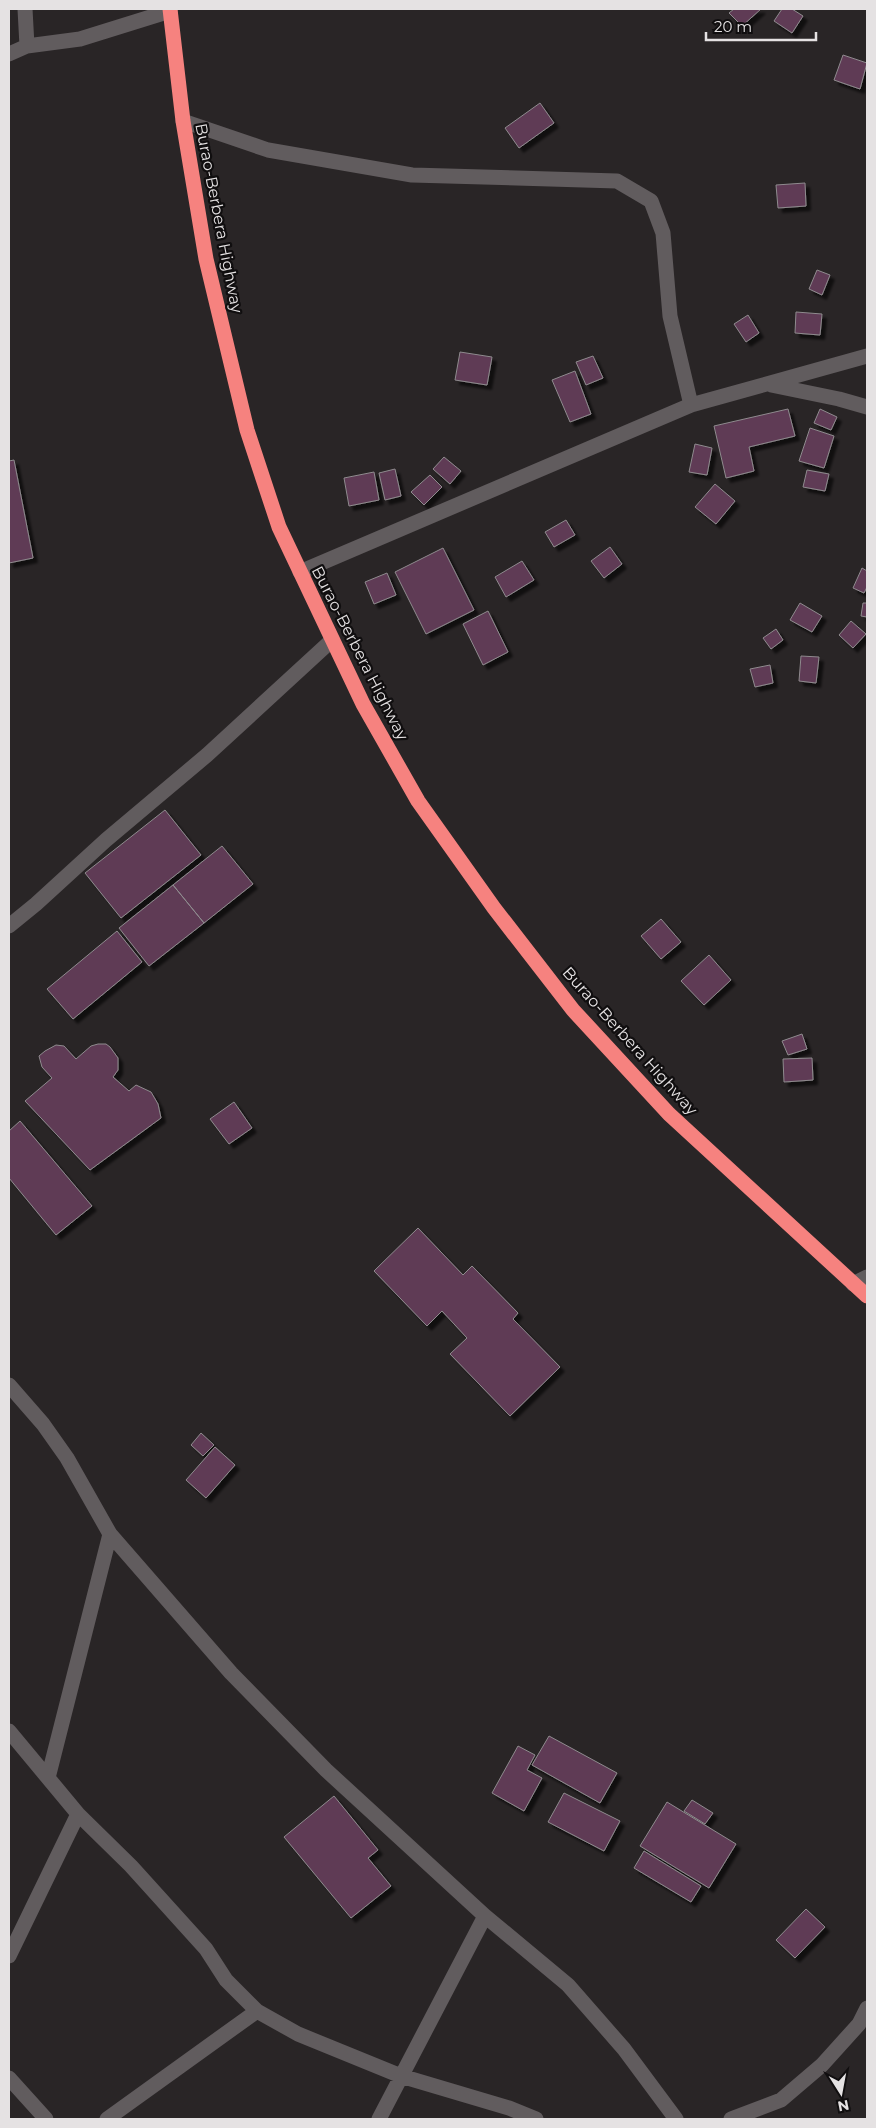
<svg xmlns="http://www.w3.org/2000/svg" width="876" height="2128" viewBox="0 0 876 2128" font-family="Montserrat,sans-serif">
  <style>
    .building { fill: #5e3a55; stroke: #8f8b8e; filter: url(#shadow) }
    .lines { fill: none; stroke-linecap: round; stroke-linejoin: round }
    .minor { stroke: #615c5e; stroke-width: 15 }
    .highway { stroke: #f6827f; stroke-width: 15 }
    .labels { text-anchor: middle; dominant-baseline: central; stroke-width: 4.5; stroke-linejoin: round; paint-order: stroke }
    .street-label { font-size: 16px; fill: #e5e2e3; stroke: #100e0f }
  </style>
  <defs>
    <filter id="shadow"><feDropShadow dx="4.5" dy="4.5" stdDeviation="1" flood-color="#0009"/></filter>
  </defs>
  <rect width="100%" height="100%" fill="#292526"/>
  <!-- building -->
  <path class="building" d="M734 9H761L742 26 729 13Z
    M782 9H792L803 16 792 33 774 21Z
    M843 55 867 63 860 89 834 80Z
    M540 103 554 123 519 148 505 128Z
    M805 183 806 206 778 208 776 185Z
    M817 270 830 275 822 295 809 289Z
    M796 312 822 314 820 335 795 333Z
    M748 315 759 333 746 342 734 324Z
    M460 352 492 357 487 385 455 380Z
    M593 356 603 378 586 385 576 362Z
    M575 371 591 414 570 422 552 380Z
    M788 409 795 436 749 447 754 471 726 478 714 426Z
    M820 409 837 417 831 430 814 423Z
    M810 428 834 436 824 468 799 461Z
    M695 444 712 448 707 475 689 472Z
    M444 457 461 471 450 484 433 469Z
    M14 460 33 558 9 563V461Z
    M395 469 401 496 385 500 379 473Z
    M807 470 829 474 825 491 803 487Z
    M374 472 379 500 349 506 344 478Z
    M430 475 442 487 424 505 411 492Z
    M715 484 735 501 716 524 695 507Z
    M566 520 575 535 554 547 545 532Z
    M610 547 622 564 604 578 591 561Z
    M443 548 474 610 426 634 395 572Z
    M522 561 534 580 506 597 495 577Z
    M862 568 867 571V587L864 593 853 588Z
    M387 573 396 595 374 604 365 582Z
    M800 603 822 616 812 632 790 620Z
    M863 603H867V617L861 616Z
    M488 611 508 652 483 665 463 624Z
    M851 621 866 634 853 648 839 635Z
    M776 629 783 640 771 649 763 638Z
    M801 656 819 657 816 683 799 681Z
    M770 665 773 683 755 687 750 669Z
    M165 810 201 855 121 918 85 873Z
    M222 846 253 884 204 923 173 885Z
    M173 885 204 923 149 966 119 928Z
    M661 919 681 942 661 959 641 936Z
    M117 931 142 962 73 1019 47 989Z
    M709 955 731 980 704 1005 681 981Z
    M802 1034 807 1049 788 1055 782 1041Z
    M98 1044H106L110 1047 118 1058V1070L113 1077 129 1091 136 1085 151 1092 158 1104 161 1118 90 1170 25 1101 52 1078 42 1067 39 1056 45 1051 56 1045 64 1046 76 1059 91 1046Z
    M812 1058 813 1080 784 1082 783 1059Z
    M234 1102 252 1128 229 1144 210 1119Z
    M20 1121 92 1206 56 1235 9 1178V1131Z
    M418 1228 463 1275 472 1266 518 1313 513 1319 560 1367 510 1416 450 1354 467 1338 442 1311 427 1326 374 1271Z
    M201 1433 214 1445 203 1456 191 1445Z
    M215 1447 235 1465 206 1498 186 1480Z
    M549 1736 617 1773 600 1803 532 1765Z
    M518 1746 535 1755 527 1770 542 1778 524 1811 492 1793Z
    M564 1793 620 1821 604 1851 548 1822Z
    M334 1796 378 1850 368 1858 391 1886 351 1918 284 1837Z
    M692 1800 713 1813 705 1824 684 1811Z
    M667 1802 736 1844 709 1888 640 1846Z
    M644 1851 701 1886 691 1902 634 1868Z
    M806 1909 825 1927 795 1958 776 1940Z"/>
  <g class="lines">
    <!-- minor -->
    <path class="minor" d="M25 9 27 46
      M9 54 27 46 80 39 170 11
      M183 121 268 150 412 175 617 181 651 201 663 233 670 316 691 405
      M771 385 839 399 867 407
      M300 572 691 405 867 356
      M9 926 36 904 106 840 207 755 331 641
      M853 1284 867 1277
      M9 1385 43 1424 67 1458 110 1534 231 1673 326 1770 485 1916 568 1985 624 2049 676 2119
      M9 1731 78 1814 131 1866 206 1949 226 1980 257 2011 298 2034 401 2076 509 2108 536 2119
      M48 1778 110 1534
      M9 1956 78 1814
      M9 2078 46 2119
      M107 2119 257 2011
      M379 2119 485 1916
      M731 2119 781 2100 822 2065 859 2024 867 2008"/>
    <!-- highway -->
    <path class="highway" d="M170 9 183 121 206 259 247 430 279 527 363 704 418 801 494 908 573 1010 669 1114 867 1296"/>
  </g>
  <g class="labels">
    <!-- street labels -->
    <g class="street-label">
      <text transform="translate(219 218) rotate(79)">Burao-Berbera Highway</text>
      <text transform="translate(360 653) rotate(63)">Burao-Berbera Highway</text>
      <text transform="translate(630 1041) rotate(48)">Burao-Berbera Highway</text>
    </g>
  </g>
  <!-- border -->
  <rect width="876" height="2128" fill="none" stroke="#e5e2e3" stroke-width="20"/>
  <!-- north arrow -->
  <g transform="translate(841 2093) rotate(169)" stroke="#100e0f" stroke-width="4" paint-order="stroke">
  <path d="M0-4L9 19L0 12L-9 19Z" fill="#e5e2e3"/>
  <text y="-8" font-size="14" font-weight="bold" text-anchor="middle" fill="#e5e2e3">N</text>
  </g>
  <!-- scale -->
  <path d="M706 32v8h110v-8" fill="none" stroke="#e5e2e3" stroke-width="2.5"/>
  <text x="714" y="32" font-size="15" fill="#e5e2e3" stroke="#100e0f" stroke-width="4" paint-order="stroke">20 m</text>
</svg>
